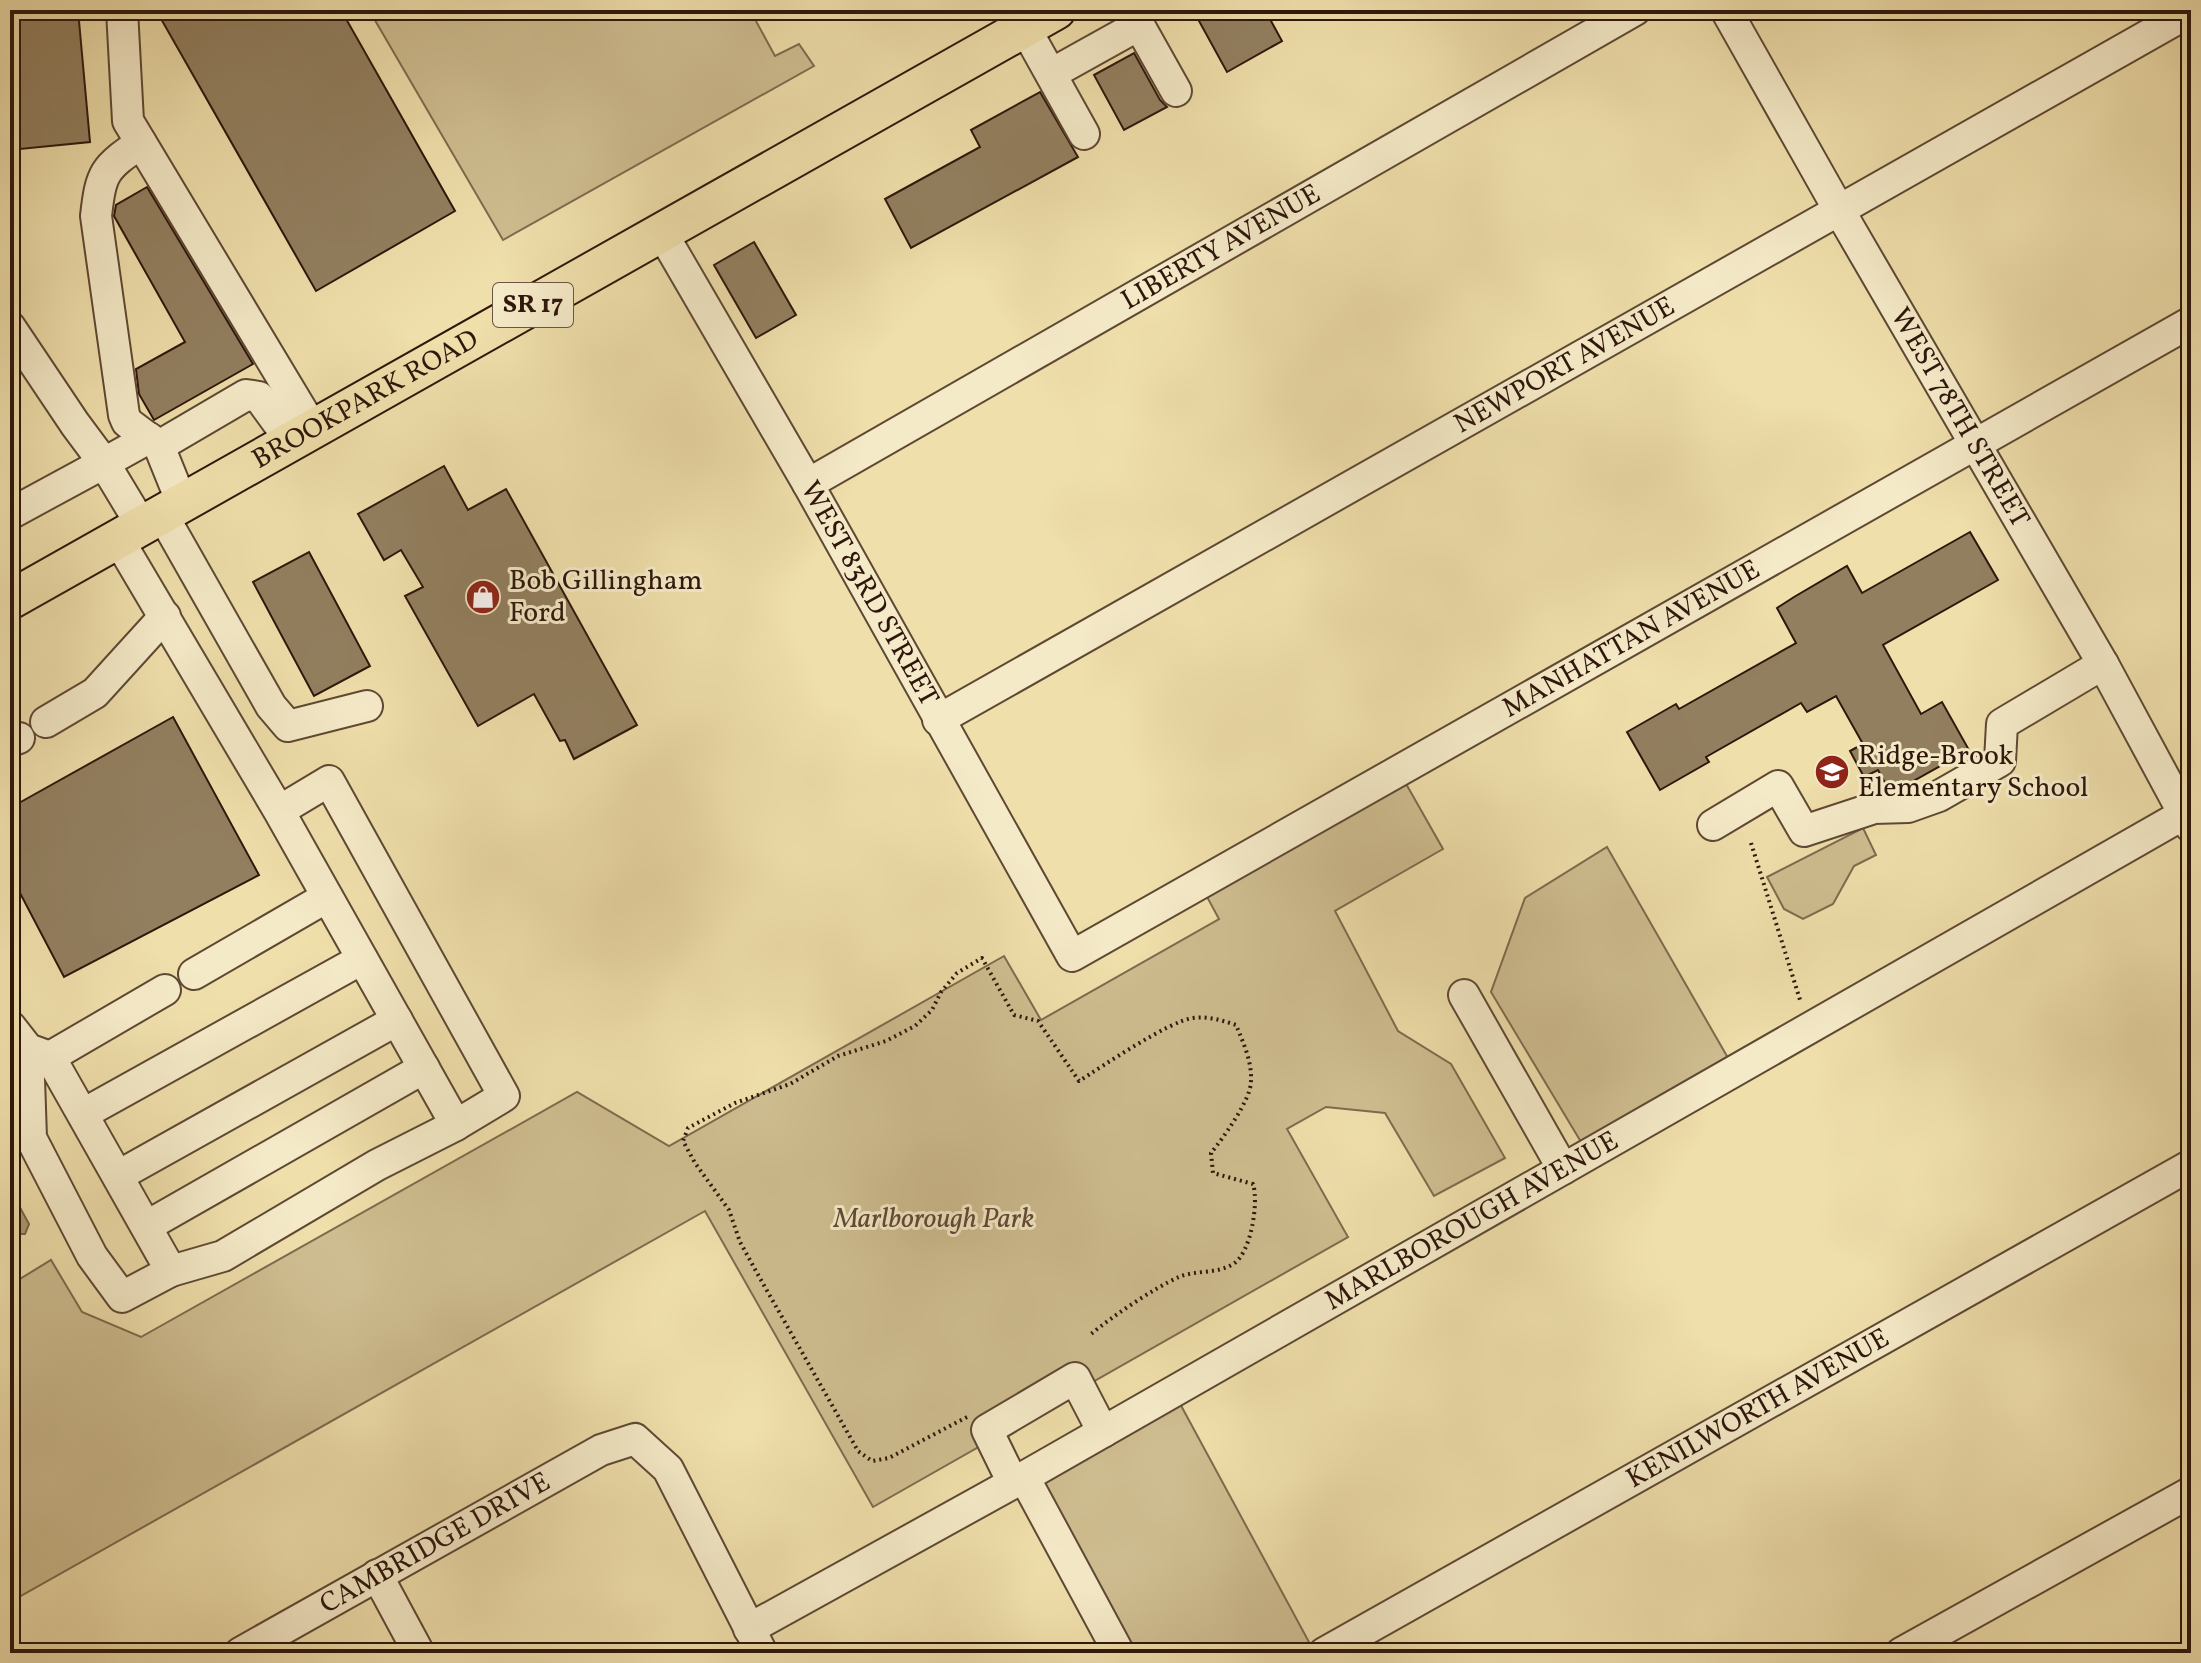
<svg xmlns="http://www.w3.org/2000/svg" width="2201" height="1663" viewBox="0 0 2201 1663" font-family="Vollkorn,serif">
  <style>
    .green { fill: #cebd90; stroke: #7e6a4e; stroke-width: 2 }
    .water { fill: #ad9b75; stroke: #7a664b; stroke-width: 2 }
    .building { fill: #927f5f; stroke: #2e160c; stroke-width: 2 }
    .lines { fill: none; stroke-linecap: round; stroke-linejoin: round }
    .minor-casing { stroke: #5e4834; stroke-width: 34 }
    .major-casing { stroke: #2e160c; stroke-width: 42 }
    .path { stroke: #2e160c; stroke-width: 4; stroke-dasharray: 2 4; stroke-linecap: butt }
    .minor { stroke: #f5eac8; stroke-width: 30 }
    .major { stroke: #efdfab; stroke-width: 38 }
    .labels { text-anchor: middle; dominant-baseline: central; stroke-width: 6; stroke-linejoin: round; paint-order: stroke }
    .shield { fill: #f5eac8; stroke: #6a5644; stroke-width: 2 }
    .shield-label { font-size: 26px; font-weight: bold; fill: #2e160c }
    .street-label { font-size: 28px; fill: #2e160c; stroke: #f5eac8 }
    .poi-label { font-size: 28px; fill: #2e160c; stroke: #f5eac8; text-anchor: start }
    .park-label { font-size: 28px; font-style: italic; fill: #5e4834; stroke: #f5eac8 }
  </style>
  <rect width="100%" height="100%" fill="#efdfab"/>
  <filter id="stains"><feTurbulence type="fractalNoise" baseFrequency=".0025" numOctaves="4"/><feColorMatrix values="0 0 0 0 .2 0 0 0 0 .09 0 0 0 0 .02 0 0 0 .5 -.17"/></filter>
  <radialGradient id="worn" r=".72"><stop offset=".6" stop-color="#630" stop-opacity="0"/><stop offset="1" stop-color="#630" stop-opacity=".3"/></radialGradient>
  <!-- green -->
  <path class="green" d="M369 10H750L775 56 799 44 814 66 503 240Z
    M1405 782 1443 849 1335 911 1398 1031 1451 1064 1505 1158 1434 1196 1385 1113 1326 1107 1287 1129 1348 1237 873 1507 705 1211 10 1602 12 1481 10 1477V1285L51 1260 82 1312 141 1337 577 1092 669 1146 1004 956 1041 1020 1219 919 1206 895Z
    M1863 828 1876 855 1854 866 1833 904 1803 919 1784 909 1767 877Z
    M1607 847 1728 1058 1581 1142 1491 992 1525 898Z
    M1178 1400 1309 1642 1290 1653H1133L1038 1479Z"/>
  <!-- water -->
  <path class="water" d="M10 1189 29 1224 25 1234H10Z"/>
  <!-- building -->
  <path class="building" d="M10 10H78L90 142 10 150Z
    M156 10H341L455 211 316 291Z
    M1193 10H1265L1282 41 1227 72Z
    M1134 53 1160 100 1167 107 1124 130 1094 75Z
    M1040 92 1078 157 911 248 885 199 980 147 971 130Z
    M147 187 253 364 154 420 139 394 136 369 185 342 114 216 116 205Z
    M754 242 796 315 756 338 714 265Z
    M444 466 468 510 506 489 637 725 574 759 565 740 560 741 534 694 478 726 405 596 423 587 401 550 384 560 358 514Z
    M1970 532 1998 580 1883 645 1921 714 1942 702 1969 750 1899 789 1889 790 1878 770 1864 777 1850 751 1863 744 1836 696 1807 712 1801 703 1706 757 1709 762 1660 790 1627 732 1676 704 1679 709 1796 643 1777 608 1794 597 1847 566 1862 593Z
    M309 552 370 666 314 696 253 582Z
    M173 717 259 875 64 977 10 874V808Z"/>
  <g class="lines">
    <!-- minor casing -->
    <g class="minor-casing">
      <g id="minor">
        <path d="M122 10 128 121 313 429"/>
        <path id="s1" d="M1726 10 1839 210 2103 664 2191 827"/>
        <path d="M1139 25 1176 91"/>
        <path d="M1025 28 1084 134"/>
        <path d="M1051 74 1139 25 1131 10"/>
        <path d="M141 143C104 168 101 172 96 216L124 415 127 422 159 446 182 503"/>
        <path id="s2" d="M662 233 808 484 1072 956 2191 322"/>
        <path d="M10 327 75 424 104 463 149 438"/>
        <path d="M159 446 246 395 259 397 291 441"/>
        <path id="s3" d="M808 484 1635 10"/>
        <path d="M10 514 104 463 142 526"/>
        <path d="M162 514 271 706 288 726 367 706"/>
        <path d="M118 539 279 811 456 1125 504 1096 329 781 279 811"/>
        <path id="s4" d="M938 720 2191 11"/>
        <path d="M46 722 95 693 165 616"/>
        <path d="M10 741 19 738"/>
        <path d="M1713 825 1778 786 1804 831 1874 808 1908 807 1939 796 2000 761 2002 724 2103 664"/>
        <path d="M194 974 327 897"/>
        <path d="M1464 995 1563 1169"/>
        <path d="M10 1026 28 1049 50 1057 171 1271 122 1297 92 1256 31 1138 28 1049"/>
        <path d="M50 1057 165 990"/>
        <path d="M83 1114 362 959"/>
        <path d="M118 1176 397 1020"/>
        <path d="M147 1226 424 1068"/>
        <path d="M171 1271 223 1256 377 1165 456 1125"/>
        <path d="M1024 1477 1119 1653"/>
        <path d="M1013 1483 987 1430 1075 1378 1103 1432"/>
        <path d="M377 1575 419 1653"/>
        <path id="s5" d="M749 1629 1024 1477 2191 810"/>
        <path id="s6" d="M240 1653 601 1450 635 1439 668 1469 762 1653"/>
        <path id="s7" d="M1324 1653 2191 1165"/>
        <path d="M1901 1653 2191 1492"/>
      </g>
    </g>
    <!-- major casing -->
    <g class="major-casing">
      <g id="major">
        <path id="s8" d="M10 600 1056 10"/>
      </g>
    </g>
    <!-- path -->
    <path class="path" d="M1751 843 1801 1003
      M967 1417 889 1458 872 1461 858 1451 757 1273 740 1242 729 1210 695 1163 683 1141 688 1128 735 1103 790 1084 838 1056 886 1041 915 1026 932 1010 941 992 957 973 982 958 1014 1015 1038 1021 1079 1081C1103 1066 1169 1021 1193 1018 1208 1016 1221 1020 1236 1025 1243 1042 1252 1061 1251 1081 1251 1100 1223 1138 1211 1153L1213 1173 1253 1184C1259 1202 1251 1254 1233 1264 1218 1274 1195 1270 1179 1277 1154 1288 1113 1316 1091 1334"/>
    <!-- minor -->
    <use href="#minor" class="minor"/>
    <!-- major -->
    <use href="#major" class="major"/>
  </g>
  <!-- icons -->
  <defs>
    <g id="shop-disc" transform="scale(1.8)"><circle r="9.5" fill="#8f2418" stroke="#f5eac8"/><path d="M-5-2.5h2.3a2.7 3.5 0 0 1 5.4 0H5L5.5 6h-11ZM-1.5-2.5h3a1.5 2.3 0 0 0-3 0Z" fill="#fff"/></g>
    <g id="school-disc" transform="scale(1.8)"><circle r="9.5" fill="#8f2418" stroke="#f5eac8"/><path d="M0-5L7-2L0 1L-7-2ZM-4 1L0 2.5L4 1V4Q0 6-4 4Z" fill="#fff"/></g>
  </defs>
  <g fill-rule="evenodd">
    <use href="#shop-disc" x="483" y="597"/>
    <use href="#school-disc" x="1832" y="772"/>
  </g>
  <g class="labels">
    <!-- shield labels -->
    <rect class="shield" x="493" y="283" width="80" height="44" rx="6"/>
    <g class="shield-label">
      <text x="533" y="305">SR 17</text>
    </g>
    <!-- street labels -->
    <g class="street-label">
      <text stroke="none"><textPath href="#s3" startOffset="476">LIBERTY AVENUE</textPath></text>
      <text stroke="none"><textPath href="#s4" startOffset="720">NEWPORT AVENUE</textPath></text>
      <text stroke="none"><textPath href="#s8" startOffset="408">BROOKPARK ROAD</textPath></text>
      <text stroke="none"><textPath href="#s1" startOffset="470">WEST 78TH STREET</textPath></text>
      <text stroke="none"><textPath href="#s2" startOffset="416">WEST 83RD STREET</textPath></text>
      <text stroke="none"><textPath href="#s2" startOffset="1474">MANHATTAN AVENUE</textPath></text>
      <text stroke="none"><textPath href="#s5" startOffset="830">MARLBOROUGH AVENUE</textPath></text>
      <text stroke="none"><textPath href="#s7" startOffset="498">KENILWORTH AVENUE</textPath></text>
      <text stroke="none"><textPath href="#s6" startOffset="224">CAMBRIDGE DRIVE</textPath></text>
    </g>
    <!-- poi labels -->
    <g class="poi-label">
      <text x="509" y="581">Bob Gillingham<tspan x="509" dy="32">Ford</tspan></text>
      <text x="1858" y="756">Ridge-Brook<tspan x="1858" dy="32">Elementary School</tspan></text>
    </g>
    <!-- park labels -->
    <g class="park-label">
      <text x="934" y="1219">Marlborough Park</text>
    </g>
  </g>
  <!-- margin -->
  <rect width="2201" height="1663" fill="none" stroke="#efdfab" stroke-width="40"/>
  <rect x="12" y="12" width="2177" height="1639" fill="none" stroke="#2e160c" stroke-width="4"/>
  <rect x="20" y="20" width="2161" height="1623" fill="none" stroke="#2e160c" stroke-width="2"/>
  <rect width="100%" height="100%" filter="url(#stains)"/>
  <rect width="100%" height="100%" fill="url(#worn)"/>
</svg>
